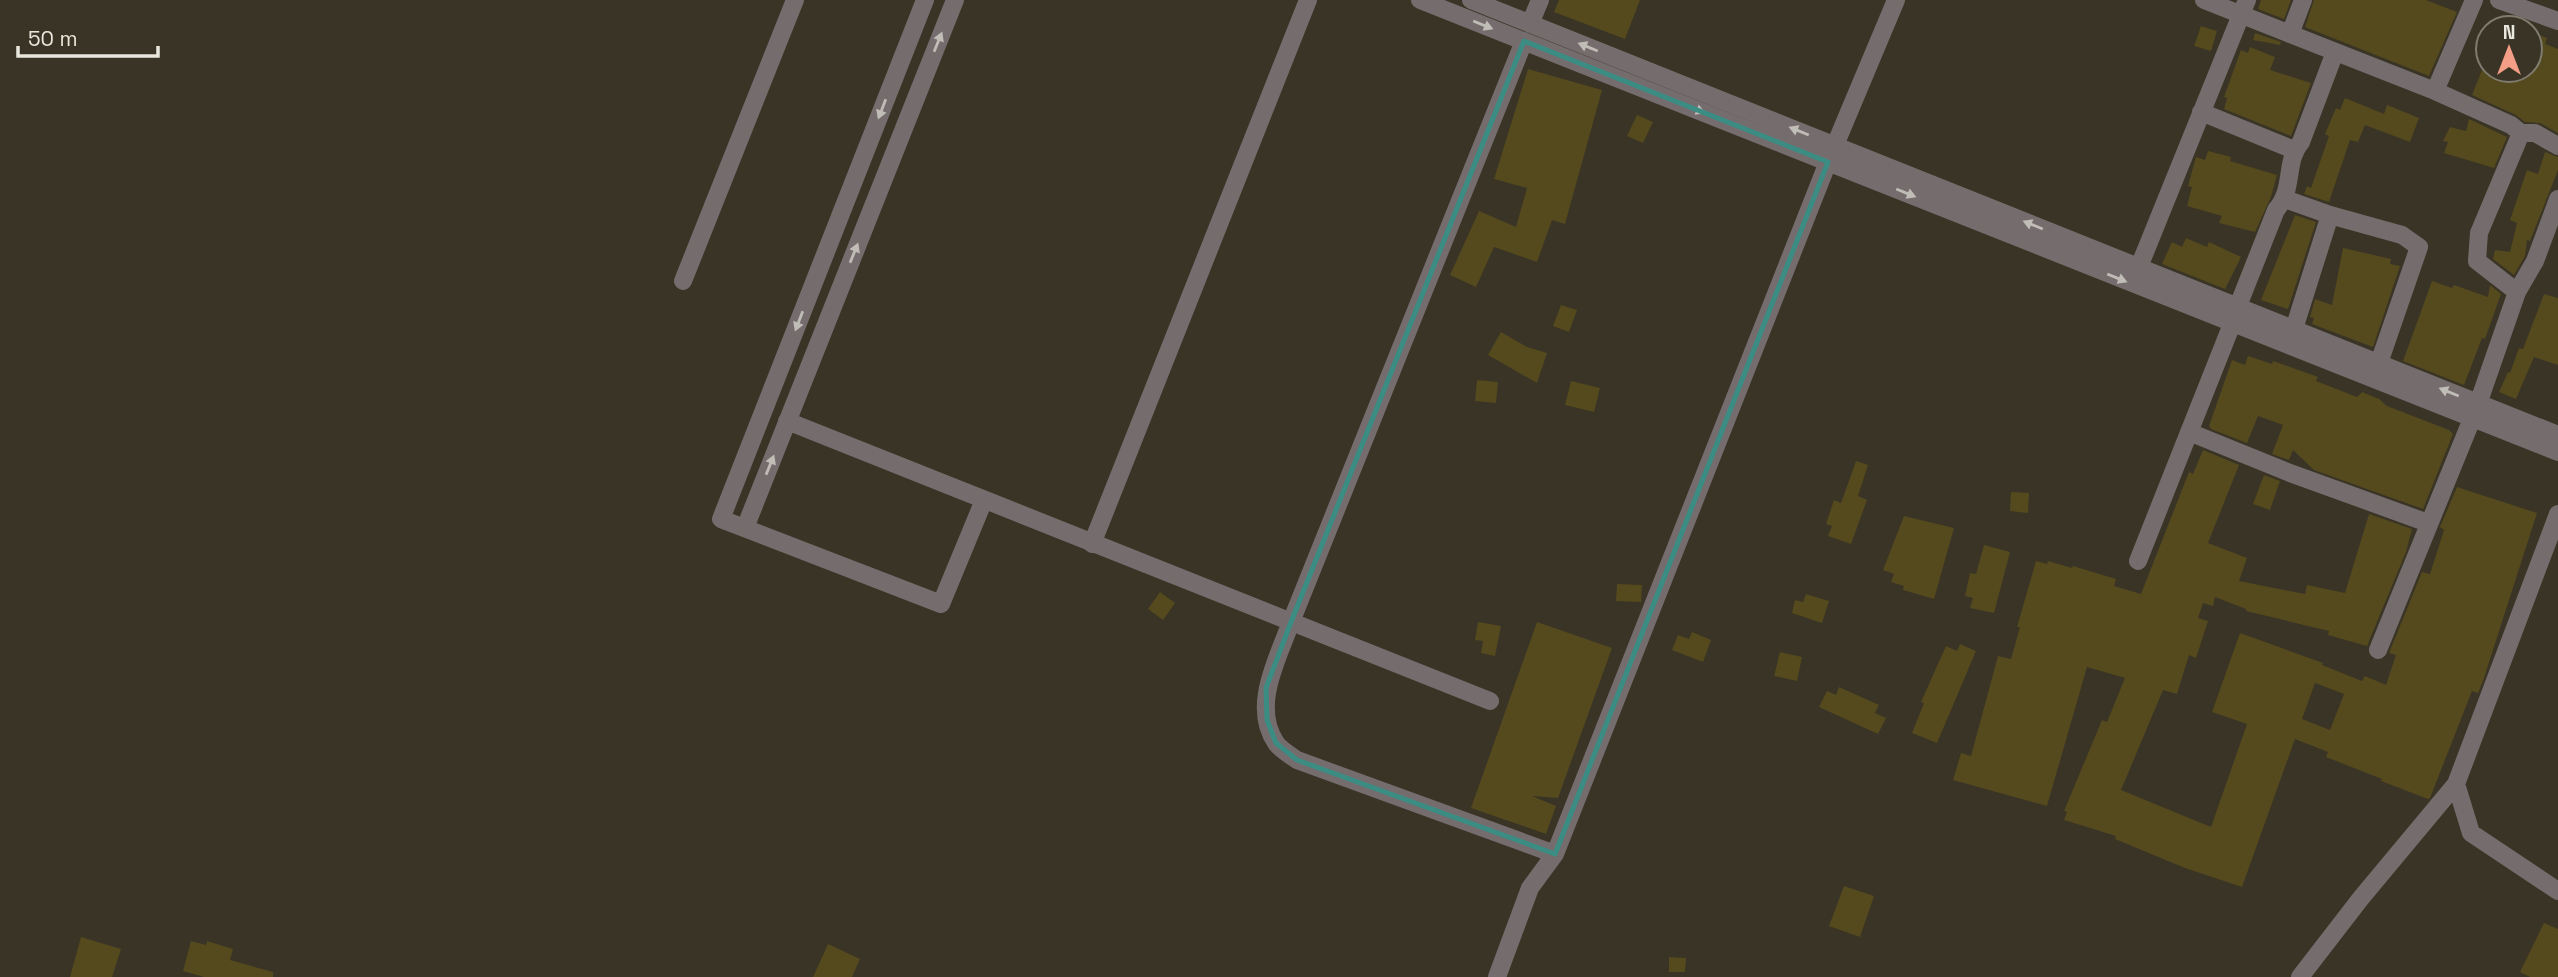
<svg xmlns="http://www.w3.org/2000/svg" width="2558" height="977" viewBox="0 0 2558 977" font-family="'Space Grotesk',sans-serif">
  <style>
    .building { fill: #55491e; fill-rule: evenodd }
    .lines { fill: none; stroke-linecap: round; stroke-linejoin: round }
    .minor { stroke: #756c6e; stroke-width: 18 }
    .oneway { fill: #c0bcb6 }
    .marked { fill: none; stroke: #3b8d84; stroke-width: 5; stroke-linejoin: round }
  </style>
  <rect width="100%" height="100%" fill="#393425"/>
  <!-- building -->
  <path class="building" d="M1559 0H1640L1625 39 1554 12Z
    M2261 0H2291L2284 19 2258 9Z
    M2314 0H2426L2457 12 2429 76 2305 27Z
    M2201 26 2217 31 2211 51 2194 46Z
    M2530 32 2547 38 2545 44 2558 49V133L2540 123 2525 122 2516 115 2472 95 2482 70H2530Z
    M2255 33 2281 42 2280 45 2253 40Z
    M2250 47 2275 57 2270 70 2311 83 2291 136 2224 109 2227 98 2224 97 2241 50 2248 53Z
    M1528 69 1602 90 1565 224 1552 220 1537 262 1494 247 1476 287 1450 275 1479 211 1516 227 1527 188 1494 179Z
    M2345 98 2384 114 2387 105 2419 118 2410 142 2365 125 2358 142 2350 140 2329 202 2304 194 2307 186 2311 188 2329 136 2325 134 2336 108 2340 110Z
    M1637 115 1653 122 1643 143 1627 136Z
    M2469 119 2507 137 2494 168 2444 153 2448 142 2443 141 2450 127 2466 131Z
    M2208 151 2231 157 2230 161 2277 175 2271 197 2255 232 2219 223 2222 216 2187 206 2192 187 2188 186 2196 157 2205 160Z
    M2545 152 2558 157V170L2530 241 2527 240 2525 256 2514 275 2493 259 2495 250 2510 252 2517 223 2510 220 2527 170 2538 174Z
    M2295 215 2316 222 2288 309 2261 300Z
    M2186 238 2207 247 2209 242 2241 257 2225 289 2162 264 2172 242 2182 247Z
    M2343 248 2391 259 2390 264 2400 266 2373 347 2312 324 2314 318 2310 317 2315 299 2332 305Z
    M2432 281 2452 288 2454 285 2488 297 2490 285 2501 294 2485 339 2482 338 2464 385 2403 361Z
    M2544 294 2558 298V365L2534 357 2516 399 2499 392 2508 372 2510 373 2519 348 2523 349Z
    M1561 305 1577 310 1569 332 1553 326Z
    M1501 332 1527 347 1547 353 1537 383 1488 355Z
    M2248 356 2272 364 2273 361 2318 377 2316 381 2357 397 2362 392 2379 399 2387 406 2449 430 2453 434 2423 509 2314 470 2293 450 2289 460 2272 454 2283 425 2258 416 2247 443 2211 429 2209 426 2232 360 2245 365Z
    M1477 380 1498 382 1496 403 1475 401Z
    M1571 381 1600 388 1594 412 1565 405Z
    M2203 450 2239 465 2208 543 2247 558 2239 581 2305 594 2307 585 2345 593 2369 514 2412 529 2406 552 2367 646 2328 635 2329 631 2246 611V609L2215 597 2213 606 2203 603 2198 618 2208 621 2196 658 2189 655 2177 694 2163 690 2121 790 2211 827 2247 724 2212 712 2240 633 2323 663 2322 665 2362 681 2365 676 2386 685 2396 655 2389 653 2422 572 2430 574 2444 530 2440 527 2457 487 2537 513 2483 681 2478 693 2472 691 2430 798 2428 799 2381 781 2382 779 2326 757 2328 752 2295 739 2242 887 2185 868 2115 839 2116 836 2064 820 2067 812 2064 811 2102 720 2107 722 2125 678 2087 667 2047 806 1953 780 1961 753 1971 756 1998 656 2011 659 2020 627H2017L2036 561 2047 564 2048 561 2072 568 2073 566 2116 579 2114 586 2141 594 2189 472 2193 474ZM2315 683 2344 694 2330 730 2302 719Z
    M1856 461 1868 465 1858 496 1867 500 1851 544 1828 536 1832 526 1826 524 1834 500 1841 503Z
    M2264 475 2280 481 2270 510 2253 504Z
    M2011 492 2029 493 2028 513 2010 511Z
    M1904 516 1954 528 1934 599 1903 590 1904 586 1891 582 1894 574 1883 570Z
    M1984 545 2010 552 1994 613 1970 608 1973 598 1965 596 1970 573 1976 574Z
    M1617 584 1642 585 1641 602 1616 601Z
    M1160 592 1175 603 1163 620 1148 609Z
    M1806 594 1829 601 1822 623 1792 613 1795 600 1803 602Z
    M1478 622 1501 626 1495 656 1481 653 1483 641 1475 640Z
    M1537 622 1612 648 1558 798 1532 796 1556 806 1546 834 1471 808Z
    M1692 632 1711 640 1703 662 1672 650 1678 635 1689 639Z
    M1960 644 1976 651 1937 743 1912 733 1924 703 1921 702 1946 646 1957 651Z
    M1780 652 1802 657 1797 681 1774 676Z
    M1839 687 1879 705 1875 713 1886 718 1878 734 1819 707 1827 691 1836 695Z
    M1844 886 1874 896 1860 937 1829 926Z
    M2544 923 2558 929V977H2530L2520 972Z
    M81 937 121 949 112 977H70Z
    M191 941 206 945 207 941 233 949 230 960 273 972V977H204L183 971Z
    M828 944 860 959 852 977H813Z
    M1669 957 1686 958 1685 972H1669Z"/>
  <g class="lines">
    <!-- minor -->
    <path class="minor" d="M925 0 721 519 941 604 984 500
      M1420 0 2558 452
      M1471 0 2558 435
      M2204 0 2435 91 2511 125 2521 133H2535L2558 146
      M2499 0 2558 21
      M1530 24 1540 0
      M2290 34 2303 0
      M1524 41 1291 622C1278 658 1251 706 1276 743 1280 749 1290 755 1297 760L1555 854
      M2435 91 2474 0
      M2201 112 2294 150
      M2285 199 2330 215 2402 235 2419 247 2379 363
      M2139 267 2247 0
      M683 281 795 0
      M2517 292 2477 261 2479 233 2521 133
      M2238 306 2276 210C2295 188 2284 162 2301 142L2335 52
      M2294 329 2330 215
      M787 421 1490 701
      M2189 432 2290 473 2428 523
      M2558 514 2456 784 2471 833 2558 891
      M745 528 955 0
      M1092 544 1308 0
      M2138 561 2232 324
      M2378 650 2478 404 2517 292 2535 261 2558 199
      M1497 977 1530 888 1555 854 1828 162 1896 0
      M2300 977 2361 898 2456 784"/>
  </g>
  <!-- one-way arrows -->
  <defs><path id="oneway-solid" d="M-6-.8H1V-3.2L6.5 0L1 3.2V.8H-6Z" transform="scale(1.75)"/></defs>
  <g class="oneway">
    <use href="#oneway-solid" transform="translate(1483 25) rotate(22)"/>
    <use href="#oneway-solid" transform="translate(938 42) rotate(-68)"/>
    <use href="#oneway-solid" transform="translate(1588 47) rotate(-158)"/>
    <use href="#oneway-solid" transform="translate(882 109) rotate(111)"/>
    <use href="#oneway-solid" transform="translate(1695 109) rotate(22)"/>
    <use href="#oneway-solid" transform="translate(1799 131) rotate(-158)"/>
    <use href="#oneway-solid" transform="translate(1906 193) rotate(22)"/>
    <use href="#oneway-solid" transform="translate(2033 225) rotate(-158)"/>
    <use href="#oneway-solid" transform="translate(854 253) rotate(-68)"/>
    <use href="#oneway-solid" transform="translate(2117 278) rotate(22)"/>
    <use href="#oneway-solid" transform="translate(799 321) rotate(111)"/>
    <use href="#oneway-solid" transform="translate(2449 392) rotate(-158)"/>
    <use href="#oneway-solid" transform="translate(770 465) rotate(-68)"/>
  </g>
  <!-- marked area -->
  <path class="marked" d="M1524 41 1828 162 1555 854 1297 760 1276 743 1267 720 1266 688 1291 622Z"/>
  <!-- north arrow -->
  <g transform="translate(2509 49)"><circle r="33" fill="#393425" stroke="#7f7c6f" stroke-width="2"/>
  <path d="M0-5L12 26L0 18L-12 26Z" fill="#f49e87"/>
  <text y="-10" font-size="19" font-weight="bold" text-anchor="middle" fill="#e9e7dd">N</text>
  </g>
  <!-- scale -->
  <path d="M18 46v10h140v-10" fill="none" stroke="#e9e7dd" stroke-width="3.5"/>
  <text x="28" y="46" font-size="21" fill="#e9e7dd" stroke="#393425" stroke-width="5" paint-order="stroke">50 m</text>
</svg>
